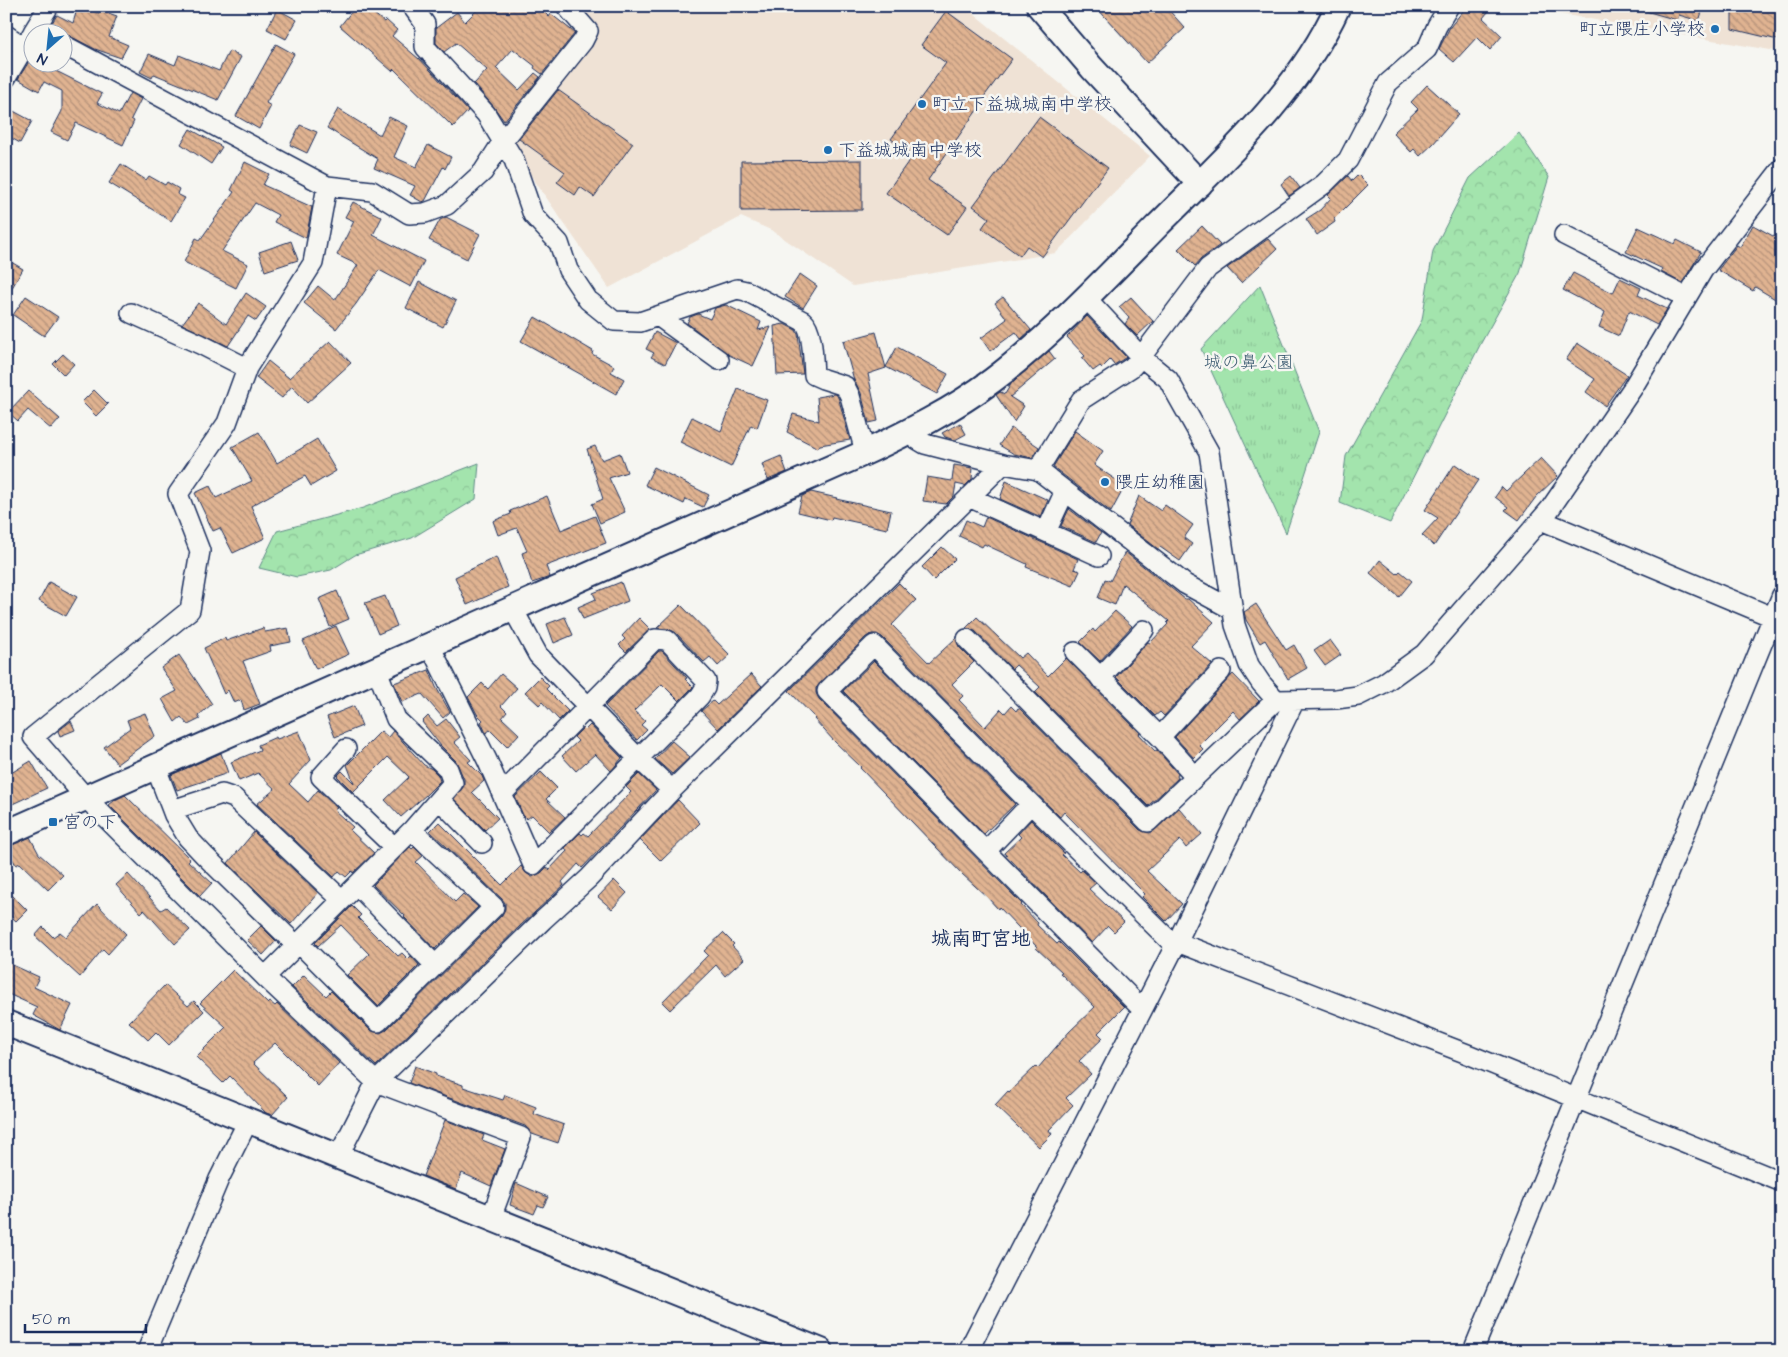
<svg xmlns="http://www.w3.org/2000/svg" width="1788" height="1357" viewBox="0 0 1788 1357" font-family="'Architects Daughter','Klee One',sans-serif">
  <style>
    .built { fill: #efe2d5 }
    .forest { fill: url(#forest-crowns); stroke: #5f8a86 }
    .park { fill: url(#park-tufts); stroke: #5f8a86 }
    .building { fill: url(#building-back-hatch); stroke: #1b2f5e }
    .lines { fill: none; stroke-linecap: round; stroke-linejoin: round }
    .minor-casing { stroke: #1b2f5e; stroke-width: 22 }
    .tertiary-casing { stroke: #1b2f5e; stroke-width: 28 }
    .minor { stroke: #f6f6f2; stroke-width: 19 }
    .tertiary { stroke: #f6f6f2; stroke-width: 24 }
    .poi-dot { fill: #1f6fb2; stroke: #f6f6f2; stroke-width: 2 }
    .labels { text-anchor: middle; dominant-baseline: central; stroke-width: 5; stroke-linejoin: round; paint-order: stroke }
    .poi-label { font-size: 18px; fill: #1b2f5e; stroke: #f6f6f2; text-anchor: start }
    .park-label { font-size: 18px; fill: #3d5c72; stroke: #f6f6f2 }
    .quarter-label { font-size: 20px; font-weight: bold; fill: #1b2f5e; stroke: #f6f6f2 }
  </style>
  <defs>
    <pattern id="forest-crowns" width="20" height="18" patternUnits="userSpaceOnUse" patternTransform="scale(1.25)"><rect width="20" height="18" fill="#a3e4ad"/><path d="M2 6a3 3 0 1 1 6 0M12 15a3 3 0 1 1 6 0" fill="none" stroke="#8cc497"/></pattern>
    <pattern id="park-tufts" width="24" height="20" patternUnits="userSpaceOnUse" patternTransform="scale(1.25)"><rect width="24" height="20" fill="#a3e4ad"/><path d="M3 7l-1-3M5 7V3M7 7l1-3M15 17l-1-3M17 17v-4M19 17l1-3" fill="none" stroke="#8cc497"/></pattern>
    <pattern id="building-back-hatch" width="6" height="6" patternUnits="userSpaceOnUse" patternTransform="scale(1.25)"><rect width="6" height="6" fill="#e0b391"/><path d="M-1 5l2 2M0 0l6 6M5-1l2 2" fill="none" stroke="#b5927a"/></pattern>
  </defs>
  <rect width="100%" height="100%" fill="#f6f6f2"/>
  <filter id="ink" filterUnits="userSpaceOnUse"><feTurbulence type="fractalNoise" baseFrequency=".02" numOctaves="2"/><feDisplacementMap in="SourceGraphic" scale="10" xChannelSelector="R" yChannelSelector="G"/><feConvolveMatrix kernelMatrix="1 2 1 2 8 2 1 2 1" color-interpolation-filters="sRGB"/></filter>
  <g filter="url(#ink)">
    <!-- built -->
    <path class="built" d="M579 6H964L1150 156 1056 253 853 286 773 231 741 217 609 288 509 144 595 40V32Z
      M1514 6H1782V52Z"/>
    <!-- forest -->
    <path class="forest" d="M1519 133 1549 177 1520 273 1481 343 1390 523 1340 503 1346 456 1422 320 1433 251 1470 178Z
      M479 463 476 499 412 538 355 555 331 570 297 577 259 568 277 531 363 508Z"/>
    <!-- park -->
    <path class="park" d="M1260 285 1319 432 1286 533 1201 349Z"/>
    <!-- building -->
    <path class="building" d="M78 6 99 13 100 10 117 16 109 37 128 45 121 58 95 49 50 26 57 15 73 23Z
      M356 6H365L384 22 386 20 397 30 392 36 419 59V58L468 111 453 127 394 69 392 71 340 26Z
      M481 6H538L549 17 551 14 575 33 542 74 534 68 535 66 513 49 496 68 519 90 535 73 540 77 504 121 494 107 474 84 487 70 456 43 444 52 436 43V28L457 12 465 22Z
      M1095 6H1165L1185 28 1147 63Z
      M1467 6H1493L1483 18 1502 36 1490 50 1477 37 1454 62 1439 49 1450 27Z
      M1643 6H1704L1699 21 1679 15 1677 20 1642 10Z
      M1732 6H1782V41L1732 29Z
      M277 9 297 20 286 39 267 29Z
      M946 11 1012 59 980 102 982 103 928 180 967 207 947 235 886 193 913 155 891 139 946 63 921 45Z
      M276 44 294 54 266 103 271 106 259 129 236 116Z
      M229 51 241 57 218 100 154 74 152 78 140 72 149 54 175 65 179 55 219 71Z
      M30 60 45 69 46 66 102 94 97 103 119 114 130 93 141 99 131 119 134 121 123 145 76 123 67 140 51 132 62 111V91L44 82 39 91 18 79Z
      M1427 85 1459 114 1433 144 1420 156 1414 149 1411 152 1393 133 1418 109 1411 102Z
      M558 90 633 143 594 197 580 187 575 195 557 182 565 172 519 139Z
      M6 107 32 121 20 143 6 135Z
      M338 109 380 135 389 117 408 126 394 157 416 167 428 145 451 157 445 169 443 167 425 201 422 202 410 195 415 186 374 168 378 159 327 128Z
      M1039 117 1108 168 1042 257 1027 246 1020 256 982 228 989 218 973 206Z
      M300 125 317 132 307 153 290 145Z
      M190 129 222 147 211 164 181 144Z
      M862 160V210L741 211V161Z
      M245 162 269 174 263 185 312 207 306 238 274 222 278 215 255 203 222 251 248 264 236 288 184 262 196 238 200 240 234 192 231 190Z
      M121 164 146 180 149 176 165 185 167 182 179 189 177 194 185 198 171 221 109 183Z
      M1358 175 1368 185 1334 219 1335 222 1317 235 1306 219 1320 210 1331 198 1328 195 1348 176 1352 181Z
      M1291 176 1300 188 1289 196 1281 184Z
      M353 202 382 217 373 235 424 261 411 287 379 270 356 304 336 329 304 303 318 286 335 300 358 265 337 255 354 221 345 217Z
      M446 217 480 234 467 259 429 240 440 220Z
      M1753 225 1782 241V303L1755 287 1753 291 1718 270 1737 245 1740 247Z
      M1202 226 1220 245 1201 259 1195 266 1178 249Z
      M1638 227 1675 244 1677 240 1701 252 1682 283 1661 272 1663 269 1626 252Z
      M1268 239 1277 249 1241 283 1227 268Z
      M291 241 298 260 265 271 259 252Z
      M6 259 23 269 6 298Z
      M1573 273 1613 293 1620 278 1641 288 1638 295 1667 309 1657 325 1629 311 1619 336 1599 327 1605 312 1563 290Z
      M800 274 817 286 803 308 785 297Z
      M419 282 456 301 443 327 406 308Z
      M246 293 266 307 256 321 248 316 228 346 182 324 198 303 226 324Z
      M26 296 58 317 44 336 13 315Z
      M1003 297 1031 330 1021 339 1016 332 990 351 981 338 1007 319 995 303Z
      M1131 297 1153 321 1137 336 1125 324 1129 318 1119 307Z
      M726 305 761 322 758 330 771 327 753 366 729 355 687 323 690 317 698 314 710 319 715 308Z
      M1087 316 1126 357 1125 358 1114 365 1110 360 1102 368 1100 366 1093 371 1082 358 1085 356 1067 337Z
      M535 317 593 351 592 354 614 366 611 372 624 379 616 394 521 341Z
      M784 324 796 330 798 334 803 374 777 375 774 326Z
      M655 332 676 343 665 364 651 357 654 353 646 349Z
      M876 332 886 368 868 374 878 421 869 423 861 393 854 380 843 341Z
      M330 341 351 363 307 403 292 386 282 398 256 378 268 361 289 378Z
      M1577 343 1627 375 1605 406 1586 392 1595 379 1566 360Z
      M897 347 948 374 937 394 886 367Z
      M1049 351 1055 359 1010 397 1024 406 1014 422 996 395 1000 392 1005 394 1013 381Z
      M63 354 74 364 64 375 53 364Z
      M738 389 767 400 757 428 751 425 731 467 680 442 692 417 721 431Z
      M94 390 108 404 96 416 82 402Z
      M28 391 60 419 51 429 28 410 18 421 8 412Z
      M834 394 837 395 839 400 850 440 820 445 818 448 787 432 793 414 819 421 817 397Z
      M960 423 966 434 955 440 945 437 942 433Z
      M1011 428 1039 447 1032 458 1014 454 999 445Z
      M1075 431 1103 451 1094 465 1125 486 1111 512 1053 467Z
      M259 432 277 463 317 439 336 471 311 486 305 476 251 506 265 538 233 553 220 528 213 531 195 493 210 486 216 498 252 481 232 447Z
      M595 446 602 460 620 453 627 472 609 478 625 512 600 523 592 504 603 499 587 449Z
      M781 456 787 472 768 480 762 464Z
      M1541 458 1558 476 1536 497 1519 520 1505 510 1508 507 1495 497 1502 487 1506 491Z
      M1455 464 1478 480 1434 546 1422 535 1438 518 1425 510Z
      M954 465 973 468 972 479 965 486 956 484 954 496 946 504 923 501 927 477 952 481Z
      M654 467 709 495 703 507 686 499 684 504 645 485Z
      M1006 481 1048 500 1041 517 1000 499Z
      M811 492 837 498 836 499 891 511 887 529 832 517 831 520 798 512 802 496Z
      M547 496 561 530 595 516 606 543 546 566 550 577 532 583 522 553 527 551 517 528 498 535 493 521 511 514 510 511Z
      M1139 496 1161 511 1165 505 1193 525 1184 538 1192 544 1180 561 1160 547 1158 549 1127 525Z
      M1069 509 1101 533 1096 542 1061 526Z
      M986 517 1078 559 1074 569 1080 571 1073 586 1026 567 1027 564 984 544 982 547 959 536 966 520 982 527Z
      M942 547 955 559 934 580 922 567Z
      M1125 552 1185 599H1188L1214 622 1191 646 1212 664 1164 716 1160 712 1155 716 1116 677 1148 642 1150 643 1168 624 1167 623 1169 621 1123 584 1115 605 1098 598 1105 579 1110 581Z
      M496 557 508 587 467 605 455 577Z
      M1380 560 1397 574 1400 571 1412 581 1399 597 1370 573Z
      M49 582 77 597 66 616 39 601Z
      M621 582 628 601 583 619 578 607 596 599 593 593Z
      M899 583 916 600 892 625 929 663 956 638 959 647 974 662 952 684 963 696 959 700 985 727 1001 709 1005 713 1011 706 1016 711 1018 708 1020 709 1140 830 1150 833 1155 830 1179 808 1202 834 1186 848 1180 840 1147 871 1182 904 1166 921 1142 897 1145 894 1064 812 1060 817 882 637 877 634H872L866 637 816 688V693L819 699 1022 904 1021 905 1038 923 1037 925 1057 944 1059 942 1124 1007 1098 1033 1103 1038 1079 1061 1091 1074 1066 1098 1073 1105 1049 1130 1052 1134 1039 1147 995 1105 1008 1091 1009 1092 1036 1066 1038 1068 1069 1032 1095 1007 1060 973 1062 972 1036 948 1037 947 999 907 998 909 987 897 962 874 860 768 861 767 834 741 814 719 815 718 789 691Z
      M337 591 349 619 330 627 319 599Z
      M385 596 397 626 378 634 365 603Z
      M1256 604 1286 650 1294 645 1307 668 1288 679 1265 640 1260 643 1246 620 1244 612Z
      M681 605 730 655 718 666 710 657 704 662 675 632 668 629 657 628Z
      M1115 611 1132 626 1100 661 1080 642 1093 629 1095 632Z
      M565 617 573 635 554 643 547 624Z
      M977 617 1020 658 1026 653 1048 676 1066 658 1140 733 1139 734 1155 751 1157 750 1178 774 1177 776 1178 778 1148 806 1035 692 1040 687 1016 665 1012 669 975 631 966 628Z
      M639 618 650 629 626 652 619 645 625 639 622 636Z
      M336 626 349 654 316 669 303 641Z
      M263 628 265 632 288 628 291 642 270 646 271 651 243 661 260 704 244 710 241 700 234 703 228 690 224 694 204 648 225 638 226 641Z
      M1330 640 1341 655 1325 666 1314 651Z
      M659 651H662L687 678 685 679 693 687 679 701 662 684 659 687 634 711 645 721 641 725 647 730 637 740 605 706Z
      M179 655 212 704 198 716 200 719 188 725 181 717 175 722 162 699 177 691 161 668Z
      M874 661 1015 804 984 834 843 691Z
      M429 670 436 687 450 712 443 718 422 694 402 702 394 683Z
      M501 674 517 688 501 706 507 712 502 718 519 734 507 747 490 730 486 733 481 722 483 720 477 714 468 697 482 683 488 689Z
      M751 674 762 686 718 729 701 711 713 701 717 705Z
      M1233 674 1259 701 1240 719 1233 711 1199 745 1203 749 1194 758 1175 737Z
      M540 677 549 686 546 689 568 711 559 720 542 702 539 705 525 692Z
      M354 706 362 726 335 737 327 717Z
      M145 713 155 736 117 764 104 747 130 728 127 720Z
      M428 716 437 726 446 719 460 737 454 742 471 760 468 762 482 776 484 781 472 792 498 818 485 830 454 799 464 786V779L456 761 441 746 422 722Z
      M71 721 75 730 60 736 58 731Z
      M590 725 622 758 611 771 595 754 576 771 562 756 578 741 574 737 583 728 585 730Z
      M299 731 311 760 289 784 308 802 318 790 337 808 334 810 353 827 350 830 374 853 353 873 352 871 346 877 339 871 334 877 257 804 275 789 258 773 239 781 231 762 260 750 258 745 276 737 277 739Z
      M381 731 388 737 393 731 424 765 432 769 438 775 440 781 426 795 401 817 385 800 409 777 388 757 353 792 337 776 342 771 354 783 347 765Z
      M672 741 690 757 672 774 655 759Z
      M221 753 228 773 177 790 171 775Z
      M31 761 47 788 6 807V776Z
      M541 772 557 788 546 799 565 817 549 832 532 815 527 819 523 815 515 797Z
      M639 774 656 790 582 868 578 864 562 882 564 885 520 926 376 1066 292 987 304 975 326 996 331 991 370 1030 380 1033 386 1030 502 915 505 909V903L502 899 430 831 439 822 502 885 521 866 526 873 532 877 541 873 547 867 549 870 567 851 565 848 580 833 582 835 584 833 588 836 631 792 626 787Z
      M125 795 190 859 188 861 212 883 200 896 109 805 115 800Z
      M678 800 700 823 661 861 640 840Z
      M1031 820 1064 853 1062 855 1080 872 1082 870 1096 883 1089 889 1124 922 1114 932 1108 926 1092 943 1004 853 1021 837 1018 834Z
      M254 832 318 893 291 924 228 863Z
      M30 837 39 854 63 875 48 890 20 863 16 865 6 848Z
      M410 847 412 849 414 847 423 856 416 862 455 902 463 894 478 907 435 949 404 917 405 916 373 885Z
      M128 874 161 910 166 907 190 930 175 944 144 910 141 913 116 885Z
      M614 880 627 893 612 909 598 897Z
      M6 889 27 910 16 921 6 912Z
      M97 904 126 934 108 954 103 949 80 977 35 936 43 927 53 937 60 932 66 937Z
      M352 906 361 915 358 918 379 939 380 938 398 956 402 953 408 959 411 956 419 965 378 1006 347 975 369 954 341 925 318 946 315 943Z
      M261 926 276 941 263 955 247 940Z
      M723 933 734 944 732 946 744 959 725 976 716 965 670 1010 662 1002 708 955 704 951Z
      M6 962 39 977 34 987 72 1005 60 1030 33 1015 37 1007 6 993Z
      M233 970 268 1004 270 1002 275 1006 277 1004 339 1063 318 1086 275 1043 253 1063 288 1097 272 1115 266 1113 230 1076 223 1083 196 1057 226 1027 200 1003Z
      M165 985 188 1006 194 1001 204 1011 169 1045 156 1032 148 1040 129 1022Z
      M415 1066 436 1074V1076L463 1085V1087L503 1100 505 1095 536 1107 534 1114 564 1125 558 1143 532 1134 525 1126 409 1083Z
      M445 1120 484 1135 482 1140 505 1149 491 1186 462 1173 456 1189 423 1176Z
      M516 1183 548 1197 543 1207 538 1205 534 1214 510 1205Z"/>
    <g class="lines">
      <!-- minor casing -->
      <g class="minor-casing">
        <path id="minor" d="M412 6 425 24V47L486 114 514 160 533 215 559 243 568 270 588 300 614 321 640 322 737 289 746 291 803 321C813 329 813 361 814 375L823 379 845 386 850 396 865 452
          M33 32 49 6
          M6 35 24 47
          M62 44 327 186 372 191 409 214 425 213 447 205 483 172 503 141 583 41 588 31 566 6
          M6 78 32 34
          M327 186 313 263 247 368 227 423 178 494 200 551 190 610 33 737 86 798 265 977 376 1082 521 1137 491 1218
          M1564 235 1686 297
          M1086 298 1141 357 1168 379 1209 452 1235 625 1249 665 1261 683 1276 700 1336 699 1358 696 1384 683 1424 654 1550 509 1632 389 1703 270 1782 168
          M131 313 200 344 247 368
          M658 316 719 360
          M1003 464 1038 470 1081 400 1132 367 1141 357 1208 268 1324 184 1348 160 1388 83 1427 49 1437 26 1449 6
          M1038 470 1185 584 1233 610
          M969 497 1099 556
          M1541 520 1782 621
          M1046 532 1065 491
          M513 609 538 655 638 758 672 790
          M967 639 1148 822 1276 700
          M430 646 487 760 533 865 700 696 705 688 706 681 667 640 655 639 502 794
          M1075 652 1160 737 1195 776
          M1100 678 1144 630
          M1160 737 1221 671
          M346 749 321 777 394 847
          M156 768 174 815 188 838 205 856 296 945
          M439 799 482 843
          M172 810 222 794 234 798 342 900
          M986 851 1031 804
          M357 885 435 965
          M1177 942 1470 1055 1782 1182
          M299 943 378 1022 494 907 412 830
          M265 977 412 830 453 783 448 769 396 719 377 670
          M1142 1009 827 691 874 645 1031 804 1175 946
          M338 1157 376 1082 385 1073 543 920 589 878 672 790 1003 464 925 444 905 432
          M147 1351 219 1179 248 1121
          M968 1351 1177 942 1295 700
          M1473 1351 1782 595"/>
      </g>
      <!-- tertiary casing -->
      <g class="tertiary-casing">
        <path id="tertiary" d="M1039 6 1092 68 1200 184
          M6 833 862 454C907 433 953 410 993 380 1052 335 1104 280 1156 227 1223 160 1298 94 1338 6
          M6 1023 821 1351"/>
      </g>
      <!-- minor -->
      <use href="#minor" class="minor"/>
      <!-- tertiary -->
      <use href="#tertiary" class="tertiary"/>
    </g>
  </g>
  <!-- markers -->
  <g class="poi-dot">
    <circle cx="1715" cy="29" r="5"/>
    <circle cx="922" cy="104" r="5"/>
    <circle cx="828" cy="150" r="5"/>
    <circle cx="1105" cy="482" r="5"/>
    <rect x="48" y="817" width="10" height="10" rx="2.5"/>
  </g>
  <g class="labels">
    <!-- poi labels -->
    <g class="poi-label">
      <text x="1705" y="29" text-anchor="end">町立隈庄小学校</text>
      <text x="932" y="104">町立下益城城南中学校</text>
      <text x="838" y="150">下益城城南中学校</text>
      <text x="1115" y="482">隈庄幼稚園</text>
      <text x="63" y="822">宮の下</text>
    </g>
    <!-- park labels -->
    <g class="park-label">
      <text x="1249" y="362">城の鼻公園</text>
    </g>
    <!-- quarter labels -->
    <g class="quarter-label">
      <text x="981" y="939">城南町宮地</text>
    </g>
  </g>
  <!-- margin -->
  <rect width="1788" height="1357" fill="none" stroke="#f6f6f2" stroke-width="25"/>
  <rect x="12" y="12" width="1763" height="1332" fill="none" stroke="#1b2f5e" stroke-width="2" filter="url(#ink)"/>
  <!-- north arrow -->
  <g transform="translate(48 48) rotate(207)"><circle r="24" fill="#f6f6f2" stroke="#9ea6b7"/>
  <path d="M0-4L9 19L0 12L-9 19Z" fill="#1f6fb2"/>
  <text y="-8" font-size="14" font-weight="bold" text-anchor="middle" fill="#1b2f5e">N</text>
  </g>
  <!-- scale -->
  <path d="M25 1324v8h121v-8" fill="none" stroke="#1b2f5e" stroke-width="2.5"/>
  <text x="32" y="1324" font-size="15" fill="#1b2f5e" stroke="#f6f6f2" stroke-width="4" paint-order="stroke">50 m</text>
</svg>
